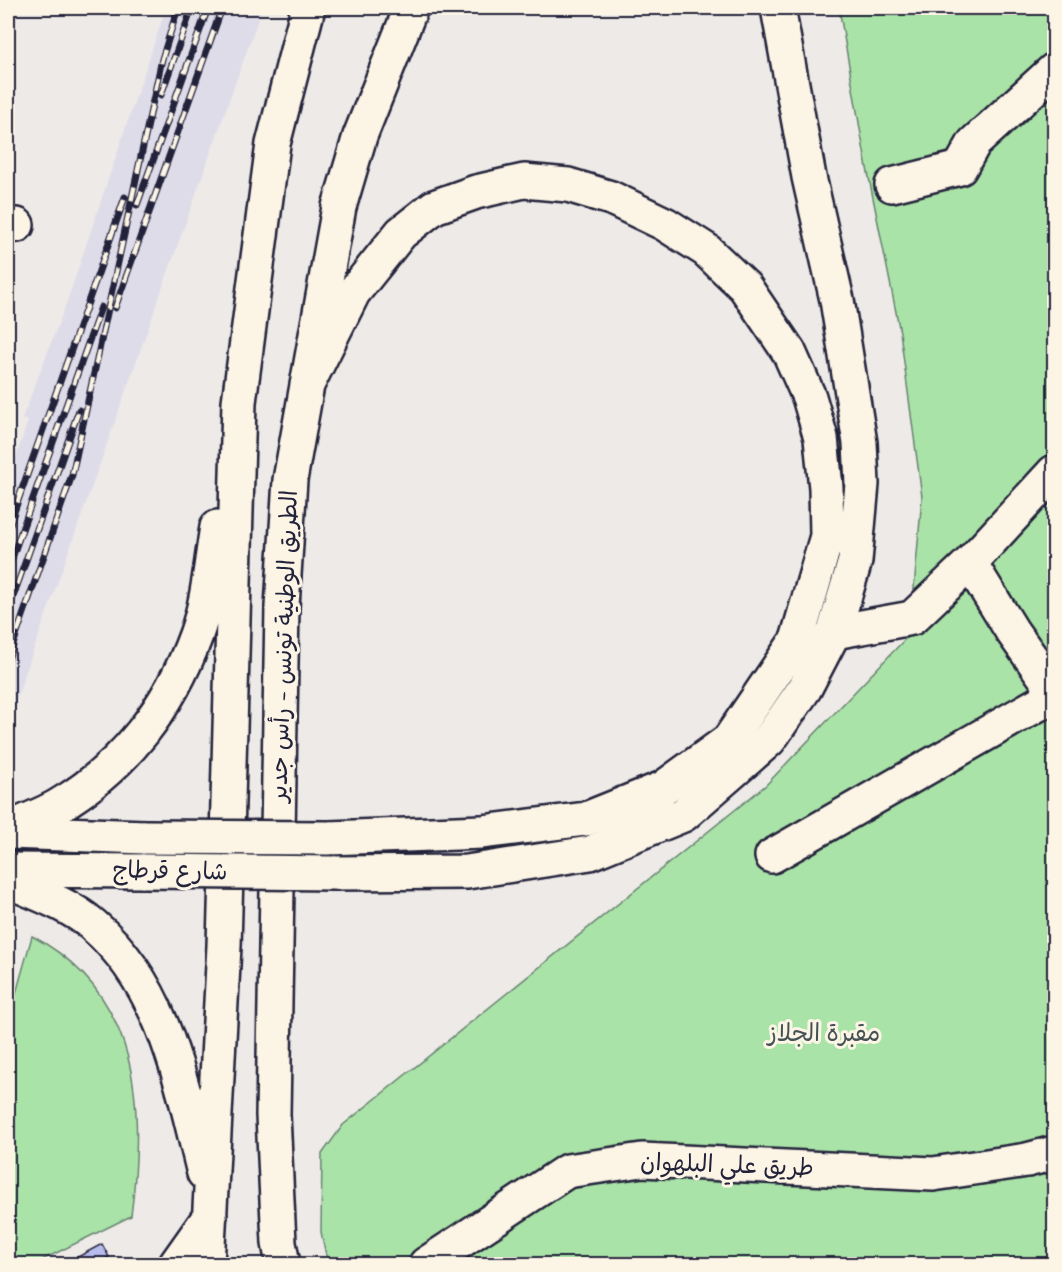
<svg xmlns="http://www.w3.org/2000/svg" width="1062" height="1272" viewBox="0 0 1062 1272" font-family="Mynerve,'Playpen Sans Arabic',sans-serif">
  <style>
    .built { fill: #dedce9 }
    .green { fill: #aae3a7; stroke: #668271; stroke-width: 1.5 }
    .shadow { fill: #0003 }
    .building { fill: #b7bced; stroke: #22223b; stroke-width: 1.5 }
    .lines { fill: none; stroke-linecap: round; stroke-linejoin: round }
    .minor-casing { stroke: #22223b; stroke-width: 38 }
    .major-casing { stroke: #22223b; stroke-width: 38 }
    .minor { stroke: #fcf5e5; stroke-width: 33 }
    .major { stroke: #fcf5e5; stroke-width: 33 }
    .rail-casing { stroke: #22223b; stroke-width: 7 }
    .rail { stroke: #fcf5e5; stroke-width: 4.5; stroke-dasharray: 14; stroke-linecap: butt }
    .major-bridge-casing { stroke: #22223b; stroke-width: 38; stroke-linecap: butt }
    .major-bridge { stroke: #fcf5e5; stroke-width: 33 }
    .labels { text-anchor: middle; dominant-baseline: central; stroke-width: 6; stroke-linejoin: round; paint-order: stroke }
    .street-label { font-size: 24px; fill: #22223b; stroke: #fcf5e5 }
    .park-label { font-size: 24px; fill: #445256; stroke: #fcf5e5 }
  </style>
  <rect width="100%" height="100%" fill="#eeeae7"/>
  <filter id="ink" filterUnits="userSpaceOnUse"><feTurbulence type="fractalNoise" baseFrequency=".0167" numOctaves="2"/><feDisplacementMap in="SourceGraphic" scale="12" xChannelSelector="R" yChannelSelector="G"/><feConvolveMatrix kernelMatrix="1 2 1 2 8 2 1 2 1" color-interpolation-filters="sRGB"/></filter>
  <g filter="url(#ink)">
    <!-- built -->
    <path class="built" d="M166 8H262L8 722V480L28 421 22 419 69 296Z"/>
    <!-- green -->
    <path class="green" d="M839 8H1054V1264H328L321 1232 322 1154 343 1125 766 785 910 634 922 497 900 332 866 163Z
      M32 936C141 993 145 1107 131 1216L34 1264H8V1022Z"/>
    <!-- shadow -->
    <path class="shadow" d="M107 1256 99 1264H70L73 1262Z"/>
    <!-- building -->
    <path class="building" d="M102 1244 109 1257 99 1262 101 1264H74L72 1260Z"/>
    <g class="lines">
      <!-- minor casing -->
      <g class="minor-casing">
        <path id="minor" d="M892 185 960 168 974 143 1054 70
          M8 226 17 225
          M970 563 1012 631 1054 690
          M834 632 912 618 970 563 1054 472
          M772 856 1054 695
          M426 1264 567 1171 642 1160 933 1174 1027 1160 1054 1153"/>
      </g>
      <!-- major casing -->
      <g class="major-casing">
        <path id="major" d="M307 385 353 293 401 233 434 207 476 192 524 181 568 185 611 198 665 224 706 250 745 287 789 352 809 397 821 438 826 488 827 536 797 640 729 740 663 788 586 819 482 832 329 838
          M8 829C24 822 42 815 58 806 124 767 170 707 196 635 208 602 211 563 217 527
          M9 832 145 837
          M8 870 144 871
          M333 873 467 872 590 853 683 815 769 740 805 688 834 632 855 561 862 484 860 443 837 300 809 177 778 8
          M8 881C36 893 70 905 93 925 165 986 182 1086 204 1173
          M176 1264 210 1216
          M207 1264 224 946 239 402 273 144 308 8
          M283 1264 279 1243 273 1115 282 607 290 480 339 207 360 136 411 8"/>
      </g>
      <!-- minor -->
      <use href="#minor" class="minor"/>
      <!-- major -->
      <use href="#major" class="major"/>
      <!-- rail casing -->
      <g class="rail-casing">
        <path id="rail" d="M161 95 192 8
          M137 205 208 8
          M115 308 222 8
          M8 529 125 197
          M8 569 101 307
          M8 611 79 410
          M8 659 72 475 162 59 178 8"/>
      </g>
      <!-- rail -->
      <use href="#rail" class="rail"/>
      <!-- major-bridge casing -->
      <g class="major-bridge-casing">
        <path id="major-bridge" d="M145 837 329 838
          M144 871 333 873"/>
      </g>
      <!-- major-bridge -->
      <use href="#major-bridge" class="major-bridge"/>
    </g>
  </g>
  <g class="labels">
    <!-- street labels -->
    <g class="street-label">
      <text transform="translate(285 646) rotate(-88)">الطريق الوطنية تونس - رأس جدير</text>
      <text transform="translate(170 872) rotate(1)">شارع قرطاج</text>
      <text transform="translate(727 1166) rotate(2)">طريق علي البلهوان</text>
    </g>
    <!-- park labels -->
    <g class="park-label">
      <text x="824" y="1034">مقبرة الجلاز</text>
    </g>
  </g>
  <!-- margin -->
  <rect width="1062" height="1272" fill="none" stroke="#fcf5e5" stroke-width="30"/>
  <rect x="15" y="15" width="1032" height="1242" fill="none" stroke="#22223b" stroke-width="2" filter="url(#ink)"/>
</svg>
